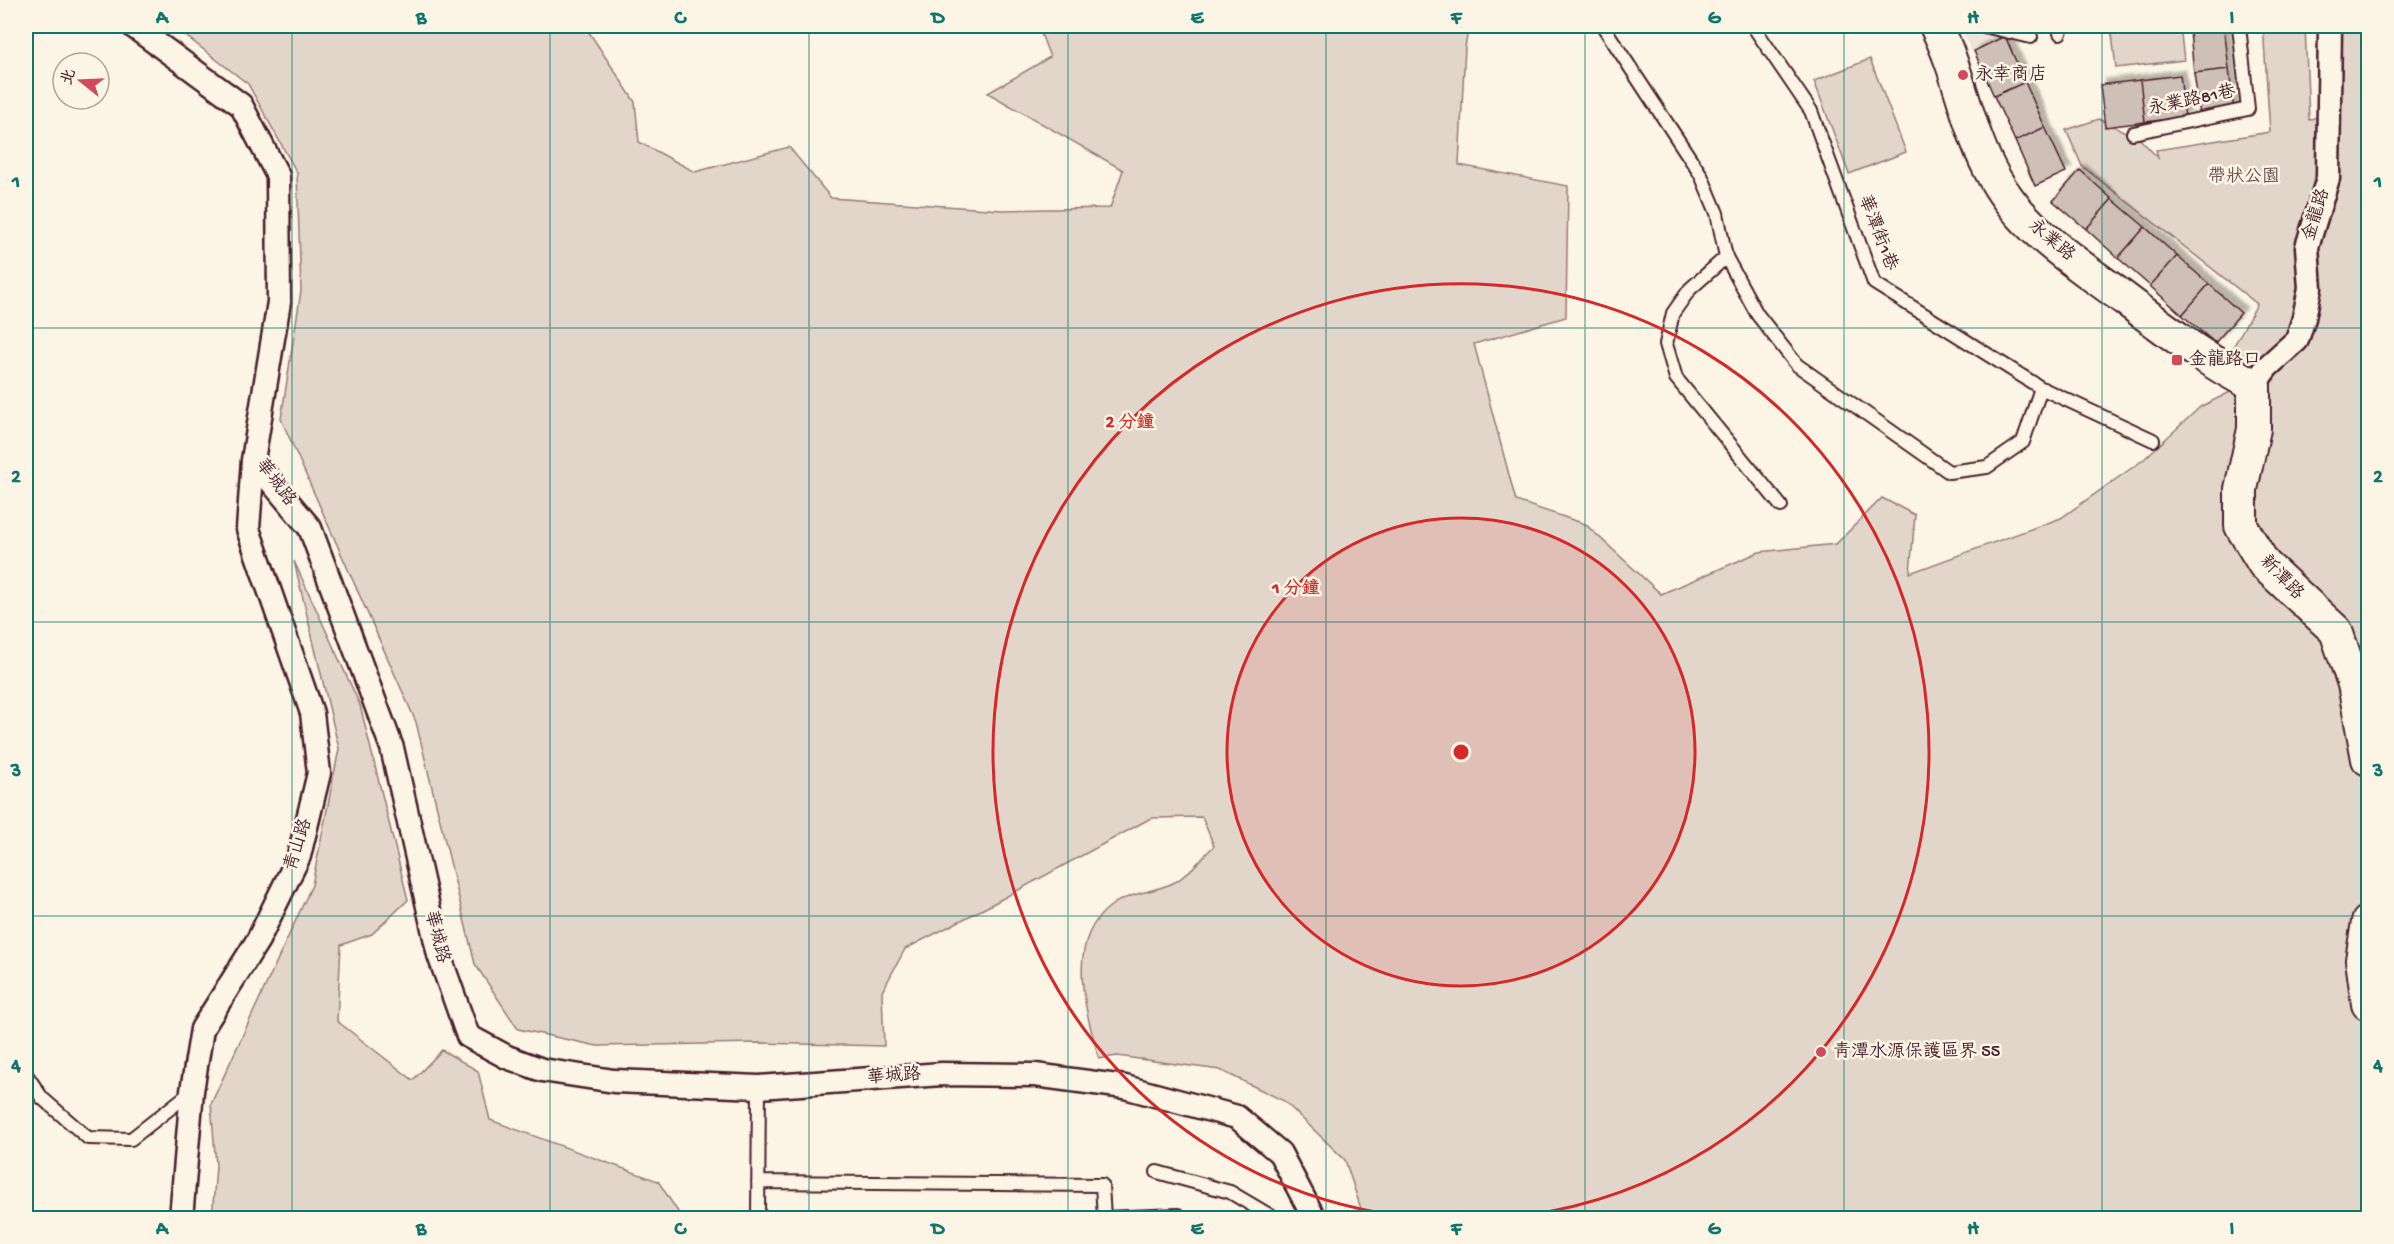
<svg xmlns="http://www.w3.org/2000/svg" width="2394" height="1244" viewBox="0 0 2394 1244" font-family="'Gochi Hand','LXGW WenKai TC',sans-serif">
  <style>
    .built { fill: #eee5d7 }
    .green { fill: #e2d5ca; stroke: #967a7a; stroke-width: 1.5 }
    .building { fill: #cfc0b7; stroke: #4a1f2b; stroke-width: 1.5; filter: url(#shadow) }
    .lines { fill: none; stroke-linecap: round; stroke-linejoin: round }
    .lane-casing { stroke: #4a1f2b; stroke-width: 16 }
    .street-casing { stroke: #4a1f2b; stroke-width: 27 }
    .secondary-casing { stroke: #4a1f2b; stroke-width: 36 }
    .lane { stroke: #fcf5e5; stroke-width: 12 }
    .street { stroke: #fcf5e5; stroke-width: 22 }
    .secondary { stroke: #fcf5e5; stroke-width: 32 }
    .grid { fill: none; stroke: #0f766e; stroke-width: 1.5; stroke-opacity: 0.55 }
    .ring { fill: none; stroke: #d62828; stroke-width: 3 }
    .poi-dot { fill: #d1495b; stroke: #fcf5e5; stroke-width: 2 }
    .labels { text-anchor: middle; dominant-baseline: central; stroke-width: 5; stroke-linejoin: round; paint-order: stroke }
    .poi-label { font-size: 18px; fill: #4a1f2b; stroke: #fcf5e5; text-anchor: start }
    .street-label { font-size: 18px; fill: #4a1f2b; stroke: #fcf5e5 }
    .park-label { font-size: 18px; fill: #704c53; stroke: #fcf5e5 }
    .centre { fill: #d62828; stroke: #fcf5e5; stroke-width: 3 }
    .ring-label { font-size: 18px; text-anchor: middle; font-weight: bold; fill: #d62828; stroke: #fcf5e5; stroke-width: 5; stroke-linejoin: round; paint-order: stroke }
    .neatline { fill: none; stroke: #0f766e; stroke-width: 2 }
    .grid-label { font-size: 20px; text-anchor: middle; font-weight: bold; fill: #0f766e }
  </style>
  <defs>
    <filter id="shadow"><feDropShadow dx="5.5" dy="-5.5" stdDeviation="1.5" flood-color="#0004"/></filter>
  </defs>
  <rect width="100%" height="100%" fill="#fcf5e5"/>
  <filter id="ink" filterUnits="userSpaceOnUse"><feTurbulence type="fractalNoise" baseFrequency=".0167" numOctaves="2"/><feDisplacementMap in="SourceGraphic" scale="12" xChannelSelector="R" yChannelSelector="G"/><feConvolveMatrix kernelMatrix="1 2 1 2 8 2 1 2 1" color-interpolation-filters="sRGB"/></filter>
  <g filter="url(#ink)">
    <!-- built -->
    <path class="built" d="M1961 26H2030L2031 37 1971 51Z"/>
    <!-- green -->
    <path class="green" d="M173 26H585L635 102 639 142 695 172 789 147 831 198 1002 210 1110 208 1123 170 988 93 1050 57 1038 26H1469L1465 47 1459 165 1568 186 1566 317 1474 344 1516 501 1585 524 1661 594 1759 552 1836 544 1882 498 1915 515 1910 573 2061 518 2143 460 2200 407 2284 365 2242 373 2231 351 2257 304 2082 166 2066 130 2099 119 2140 139 2158 158 2156 150 2270 132 2263 26H2305L2309 120 2319 116 2321 26H2368V1218H1364L1345 1160 1284 1101 1220 1070 1117 1056 1099 1059C1086 1011 1063 940 1112 905 1129 893 1154 892 1173 883 1188 876 1202 857 1214 846L1202 817 1151 818 987 907 905 949 882 992 884 1046 758 1043 597 1046 518 1029 475 964 416 722 281 419 301 291 297 173 248 84Z
      M2111 26H2180L2184 60 2116 68Z
      M1870 59 1906 152 1849 174 1814 81Z
      M294 561 360 705 408 900 372 934 341 945 337 1021 413 1080 442 1050 478 1071 490 1120 658 1181 682 1218H212L216 1166 211 1104 312 885 339 749Z"/>
    <!-- building -->
    <path class="building" d="M2189 26H2224V27L2190 32Z
      M2224 27 2229 69 2194 73 2190 32Z
      M2005 36 2025 82 1994 96 1974 51Z
      M2229 69 2234 111 2200 115 2194 73Z
      M2180 75 2185 117 2145 122 2140 80Z
      M2140 80 2145 122 2105 127 2100 85Z
      M2025 82 2045 127 2015 141 1994 96Z
      M2045 127 2066 172 2035 186 2015 141Z
      M2080 170 2112 199 2086 229 2053 201Z
      M2112 199 2145 227 2118 258 2086 229Z
      M2145 227 2177 256 2150 286 2118 258Z
      M2177 256 2209 284 2182 315 2150 286Z
      M2209 284 2241 313 2215 343 2182 315Z"/>
    <g class="lines">
      <!-- lane casing -->
      <g class="lane-casing">
        <path id="lane" d="M1603 26 1701 175 1717 213 1726 257 1757 314 1797 365 1949 472 1987 467 2023 442 2041 388
          M1753 26 1811 111 1874 283 2041 388 2153 440
          M1984 26 2031 37
          M2060 33 2062 26
          M2133 133 2248 109 2239 26
          M1726 257 1690 289 1673 313 1666 344 1676 378 1781 506
          M26 1074 42 1098 88 1138 131 1139 191 1092
          M1157 1172 1230 1192 1274 1218
          M758 1182 1102 1185 1104 1218 1178 1215
          M758 1218 759 1087"/>
      </g>
      <!-- street casing -->
      <g class="street-casing">
        <path id="street" d="M133 26 241 105 278 176 279 302 253 460 248 529 312 713 319 773 299 856 258 940 202 1029 192 1091 181 1218
          M2254 385 2267 367 2297 340 2304 318 2310 288 2307 247 2328 178 2330 26
          M253 460 310 528 392 748 439 955 468 1036 507 1057 542 1070 614 1081 759 1087 942 1074 1035 1075 1125 1087 1237 1117 1280 1153 1314 1218"/>
      </g>
      <!-- secondary casing -->
      <g class="secondary-casing">
        <path id="secondary" d="M1936 26C1961 75 1967 131 1995 179 2024 230 2075 262 2121 296 2164 328 2205 361 2254 385V429L2241 489V526L2264 564 2336 631 2354 684 2368 759
          M2368 922 2362 960 2368 1004"/>
      </g>
      <!-- lane -->
      <use href="#lane" class="lane"/>
      <!-- street -->
      <use href="#street" class="street"/>
      <!-- secondary -->
      <use href="#secondary" class="secondary"/>
    </g>
  </g>
  <!-- grid -->
  <path class="grid" d="M292 26V1218M550 26V1218M809 26V1218M1068 26V1218M1326 26V1218M1585 26V1218M1844 26V1218M2102 26V1218M26 328H2368M26 622H2368M26 916H2368"/>
  <!-- distance rings -->
  <circle cx="1461" cy="752" r="234" fill="#d62828" fill-opacity=".12"/>
  <g class="ring">
    <circle cx="1461" cy="752" r="234"/>
    <path d="M1420 1218A468 468 0 1 1 1502 1218"/>
  </g>
  <!-- markers -->
  <g class="poi-dot">
    <circle cx="1963" cy="75" r="6"/>
    <rect x="2171" y="354" width="12" height="12" rx="3"/>
    <circle cx="1821" cy="1052" r="6"/>
  </g>
  <g class="labels">
    <!-- poi labels -->
    <g class="poi-label">
      <text x="1975" y="75">永幸商店</text>
      <text x="2189" y="360">金龍路口</text>
      <text x="1833" y="1052">青潭水源保護區界 55</text>
    </g>
    <!-- street labels -->
    <g class="street-label">
      <text transform="translate(2192 101) rotate(-12)">永業路81巷</text>
      <text transform="translate(2317 215) rotate(-73)">金龍路</text>
      <text transform="translate(1877 233) rotate(69)">華潭街1巷</text>
      <text transform="translate(2051 241) rotate(40)">永業路</text>
      <text transform="translate(275 483) rotate(53)">華城路</text>
      <text transform="translate(2281 578) rotate(46)">新潭路</text>
      <text transform="translate(299 845) rotate(-72)">青山路</text>
      <text transform="translate(436 937) rotate(76)">華城路</text>
      <text transform="translate(894 1077) rotate(-4)">華城路</text>
    </g>
    <!-- park labels -->
    <g class="park-label">
      <text x="2244" y="177">帶狀公園</text>
    </g>
  </g>
  <circle cx="1461" cy="752" r="9" class="centre"/>
  <g class="ring-label">
    <text x="1130" y="427">2 分鐘</text>
    <text x="1296" y="593">1 分鐘</text>
  </g>
  <!-- margin -->
  <rect width="2394" height="1244" fill="none" stroke="#fcf5e5" stroke-width="66"/>
  <!-- north arrow -->
  <g transform="translate(81 81) rotate(288)"><circle r="28" fill="#fcf5e5" stroke="#b59f9b" stroke-width="1.5"/>
  <path d="M0-4.5L10 22L0 15L-10 22Z" fill="#d1495b"/>
  <text y="-9" font-size="16" font-weight="bold" text-anchor="middle" fill="#4a1f2b">北</text>
  </g>
  <rect x="33" y="33" width="2328" height="1178" class="neatline"/>
  <g class="grid-label">
    <text x="162" y="23">A</text>
    <text x="421" y="23">B</text>
    <text x="680" y="23">C</text>
    <text x="938" y="23">D</text>
    <text x="1197" y="23">E</text>
    <text x="1456" y="23">F</text>
    <text x="1714" y="23">G</text>
    <text x="1973" y="23">H</text>
    <text x="2232" y="23">I</text>
    <text x="16" y="187">1</text>
    <text x="2378" y="187">1</text>
    <text x="16" y="482">2</text>
    <text x="2378" y="482">2</text>
    <text x="16" y="776">3</text>
    <text x="2378" y="776">3</text>
    <text x="16" y="1071">4</text>
    <text x="2378" y="1071">4</text>
    <text x="162" y="1234">A</text>
    <text x="421" y="1234">B</text>
    <text x="680" y="1234">C</text>
    <text x="938" y="1234">D</text>
    <text x="1197" y="1234">E</text>
    <text x="1456" y="1234">F</text>
    <text x="1714" y="1234">G</text>
    <text x="1973" y="1234">H</text>
    <text x="2232" y="1234">I</text>
  </g>
</svg>
